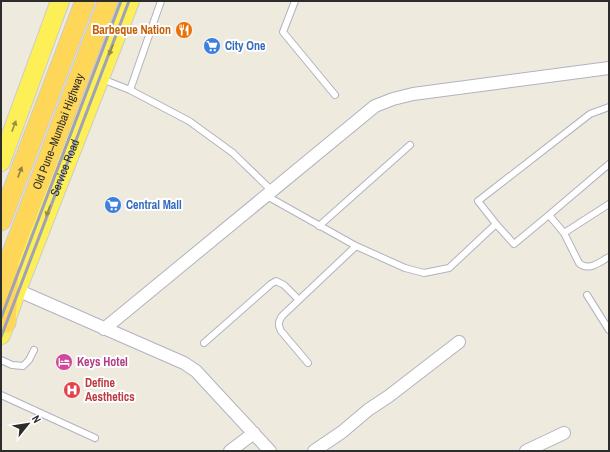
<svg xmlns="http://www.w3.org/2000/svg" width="610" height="452" viewBox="0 0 610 452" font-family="'Archivo Narrow',sans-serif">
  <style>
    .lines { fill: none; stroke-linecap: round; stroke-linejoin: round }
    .service-casing { stroke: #b2b2c1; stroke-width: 8 }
    .minor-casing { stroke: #b2b2c1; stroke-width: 14 }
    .primary-casing { stroke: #ccc; stroke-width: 20 }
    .trunk-casing { stroke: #ccc; stroke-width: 21 }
    .service { stroke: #fff; stroke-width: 6 }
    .minor { stroke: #fff; stroke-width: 12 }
    .primary { stroke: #fcf056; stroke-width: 18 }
    .trunk { stroke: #fed658; stroke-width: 19 }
    .rail { stroke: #a0a0b8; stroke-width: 3 }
    .oneway { fill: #948e41 }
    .oneway2 { fill: #958142 }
    .labels { text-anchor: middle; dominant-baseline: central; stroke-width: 4; stroke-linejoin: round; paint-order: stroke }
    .food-label { font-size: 12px; font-weight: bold; fill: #c56008; stroke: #fff; text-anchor: end }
    .shop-label { font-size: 12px; font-weight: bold; fill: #366cbe; stroke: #fff; text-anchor: start }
    .street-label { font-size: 12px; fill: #2c2c2c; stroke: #fff }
    .hotel-label { font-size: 12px; font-weight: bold; fill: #b23c85; stroke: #fff; text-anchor: start }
    .health-label { font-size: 12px; font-weight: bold; fill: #be3a42; stroke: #fff; text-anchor: start }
  </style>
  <rect width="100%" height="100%" fill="#efeade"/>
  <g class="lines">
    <!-- service casing -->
    <g class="service-casing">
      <path id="service" d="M295 1 283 32 335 95
        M102 79 130 90 161 1
        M130 90 189 121 233 153 271 190
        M265 195 356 246 405 268 424 273 449 268 496 224 514 244 549 215 564 233 579 263C589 272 599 262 609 257
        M549 215 609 164
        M496 224 478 201 590 114 609 107
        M319 226 410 145
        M564 233 609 204
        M587 295 609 330
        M204 343 271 284 276 281 284 285 299 300
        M1 360 12 365 23 366 29 360 34 350
        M308 363 281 331C278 325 278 322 282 316L356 246
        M1 395 95 438"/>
    </g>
    <!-- minor casing -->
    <g class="minor-casing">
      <path id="minor" d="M17 290 184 363 196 371 207 383 270 451
        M104 329 375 106 393 99 413 94 609 68
        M230 451 254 433
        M314 451 342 432 368 410 389 396 459 342
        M526 451 564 433"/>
    </g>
    <!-- primary casing -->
    <g class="primary-casing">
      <g id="primary">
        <path d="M1 162 60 1"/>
        <path id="s1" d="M1 335 17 290 130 1"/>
      </g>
    </g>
    <!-- trunk casing -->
    <g class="trunk-casing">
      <g id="trunk">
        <path d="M1 221 85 1"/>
        <path id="s2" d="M1 282 108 1"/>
        <path d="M6 323 9 268"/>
      </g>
    </g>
    <!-- service -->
    <use href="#service" class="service"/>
    <!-- minor -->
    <use href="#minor" class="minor"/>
    <!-- primary -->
    <use href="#primary" class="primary"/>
    <!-- trunk -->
    <use href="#trunk" class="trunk"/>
    <!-- rail -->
    <path class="rail" d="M1 318 121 1
      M1 337 129 1"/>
  </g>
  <!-- one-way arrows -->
  <defs><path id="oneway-solid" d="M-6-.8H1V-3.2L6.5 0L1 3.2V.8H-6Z"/></defs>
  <g class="oneway">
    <use href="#oneway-solid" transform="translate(111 50) rotate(111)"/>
    <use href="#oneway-solid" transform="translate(14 126) rotate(-70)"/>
    <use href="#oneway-solid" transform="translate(48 211) rotate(111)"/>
  </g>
  <use class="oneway2" href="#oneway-solid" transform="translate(20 172) rotate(-69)"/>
  <!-- icons -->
  <defs>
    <g id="restaurant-disc" transform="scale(0.9)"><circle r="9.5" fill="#e8710a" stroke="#fff"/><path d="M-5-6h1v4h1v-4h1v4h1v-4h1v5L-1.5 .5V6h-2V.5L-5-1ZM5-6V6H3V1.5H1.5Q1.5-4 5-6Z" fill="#fff"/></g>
    <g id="supermarket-disc" transform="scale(0.9)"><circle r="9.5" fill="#3f7fe0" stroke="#fff"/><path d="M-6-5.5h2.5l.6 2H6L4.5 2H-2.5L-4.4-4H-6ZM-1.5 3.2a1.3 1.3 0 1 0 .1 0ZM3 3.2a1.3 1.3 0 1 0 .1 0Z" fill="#fff"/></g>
    <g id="hotel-disc" transform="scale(0.9)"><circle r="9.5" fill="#d1479c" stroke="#fff"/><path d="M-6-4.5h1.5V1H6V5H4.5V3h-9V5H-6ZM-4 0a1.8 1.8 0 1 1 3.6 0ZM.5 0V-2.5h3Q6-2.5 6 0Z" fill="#fff"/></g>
    <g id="hospital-disc" transform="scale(0.9)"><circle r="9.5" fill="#e0444e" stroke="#fff"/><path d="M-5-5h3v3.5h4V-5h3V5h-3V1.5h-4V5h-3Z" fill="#fff"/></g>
  </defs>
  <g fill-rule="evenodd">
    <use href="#restaurant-disc" x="184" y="30"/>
    <use href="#supermarket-disc" x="212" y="46"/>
    <use href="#supermarket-disc" x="113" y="205"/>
    <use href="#hotel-disc" x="64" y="362"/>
    <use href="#hospital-disc" x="72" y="390"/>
  </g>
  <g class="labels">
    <!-- food labels -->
    <g class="food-label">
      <text x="171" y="30">Barbeque Nation</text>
    </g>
    <!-- shop labels -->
    <g class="shop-label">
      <text x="225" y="46">City One</text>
      <text x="126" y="205">Central Mall</text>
    </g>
    <!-- street labels -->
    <g class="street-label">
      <text stroke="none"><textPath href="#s2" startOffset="161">Old Pune–Mumbai Highway</textPath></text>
      <text stroke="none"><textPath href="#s1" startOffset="179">Service Road</textPath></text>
    </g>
    <!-- hotel labels -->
    <g class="hotel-label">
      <text x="77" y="362">Keys Hotel</text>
    </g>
    <!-- health labels -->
    <g class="health-label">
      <text x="85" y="383">Define<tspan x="85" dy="14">Aesthetics</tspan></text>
    </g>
  </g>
  <!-- border -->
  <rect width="610" height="452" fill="none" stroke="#2c2c2c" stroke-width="4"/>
  <!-- north arrow -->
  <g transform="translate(28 424) rotate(60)" stroke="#ffffff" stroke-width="3" paint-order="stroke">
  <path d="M0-3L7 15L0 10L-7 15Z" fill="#2c2c2c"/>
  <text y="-6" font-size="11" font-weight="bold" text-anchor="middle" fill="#2c2c2c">N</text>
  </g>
</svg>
